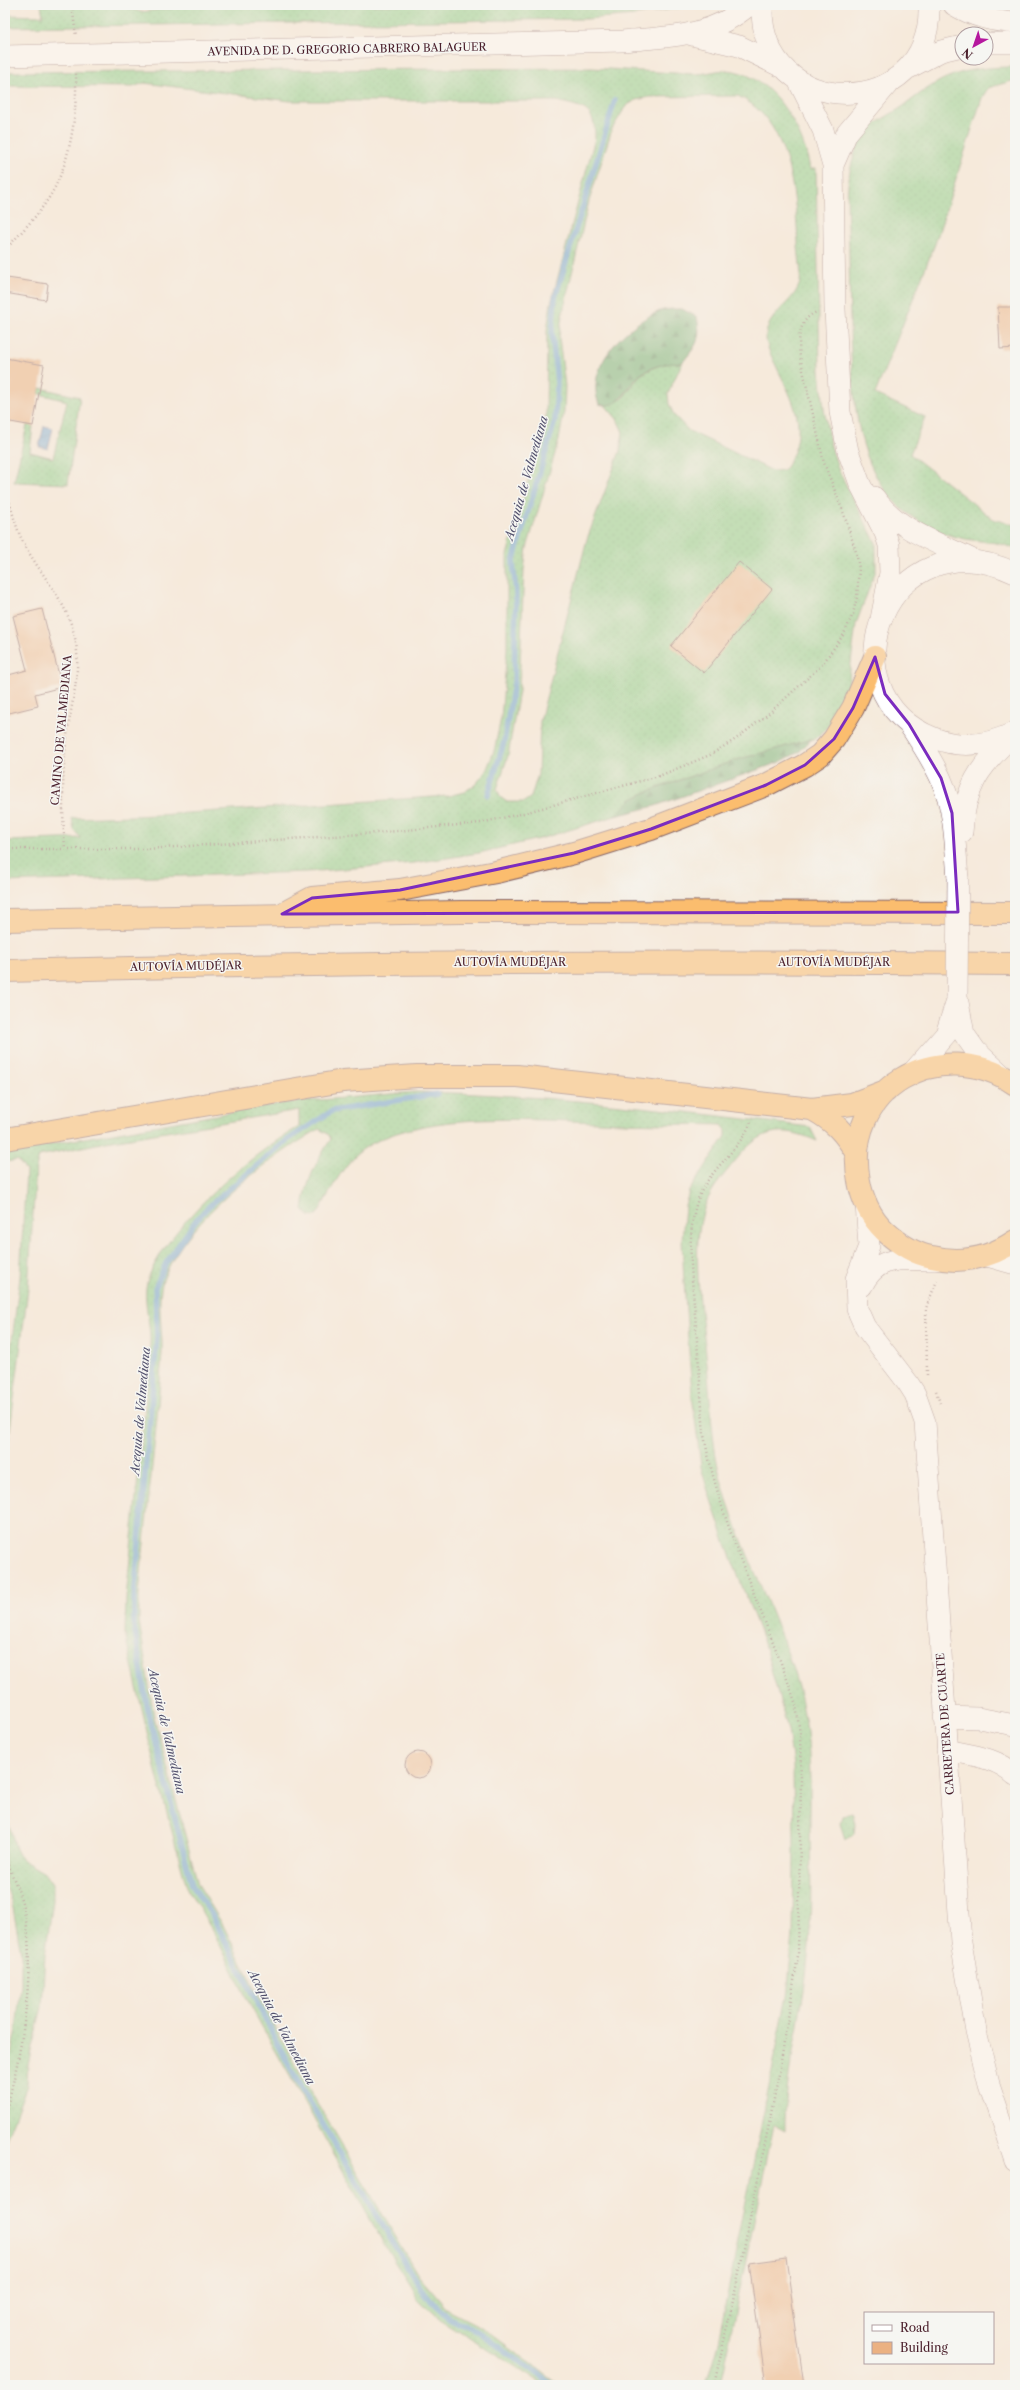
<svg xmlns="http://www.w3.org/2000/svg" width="1020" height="2390" viewBox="0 0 1020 2390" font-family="'Libre Caslon Text',serif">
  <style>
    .grass { fill: url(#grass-dots); stroke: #69785b; fill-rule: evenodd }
    .forest { fill: url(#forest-firs); stroke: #5c6851 }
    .water { fill: url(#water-waves); stroke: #565f7f }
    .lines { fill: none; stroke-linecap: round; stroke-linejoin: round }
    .stream { stroke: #629fd3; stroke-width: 5.5 }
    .building { fill: #ebb182 }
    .minor-casing { stroke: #866669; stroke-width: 22 }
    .highway-casing { stroke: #866669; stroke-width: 24 }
    .path { stroke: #866669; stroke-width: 2.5; stroke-dasharray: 1 3; stroke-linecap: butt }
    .minor { stroke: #fff; stroke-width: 21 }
    .highway { stroke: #fbbd6e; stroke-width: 22 }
    .minor-bridge-casing { stroke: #866669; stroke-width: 22; stroke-linecap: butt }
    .minor-bridge { stroke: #fff; stroke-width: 21 }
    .marked { fill: none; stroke: #7b2cbf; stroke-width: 3; stroke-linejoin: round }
    .labels { text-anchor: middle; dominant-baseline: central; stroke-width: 3; stroke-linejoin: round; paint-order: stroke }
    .street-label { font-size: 11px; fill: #4a1f2b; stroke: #f6f6f2 }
    .water-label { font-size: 12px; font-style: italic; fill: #54526e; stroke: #f6f6f2 }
  </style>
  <defs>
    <pattern id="grass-dots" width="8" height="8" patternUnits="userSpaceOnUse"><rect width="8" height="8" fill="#88d08b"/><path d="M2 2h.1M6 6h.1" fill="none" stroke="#77b278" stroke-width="1.8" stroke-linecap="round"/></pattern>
    <pattern id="forest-firs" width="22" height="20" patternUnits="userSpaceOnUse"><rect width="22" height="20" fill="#6eb277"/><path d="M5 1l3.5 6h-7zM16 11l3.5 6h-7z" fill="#5c9062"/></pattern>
    <pattern id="water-waves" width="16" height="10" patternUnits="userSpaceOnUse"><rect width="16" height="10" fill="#629fd3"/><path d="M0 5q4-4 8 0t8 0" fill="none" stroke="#5381ab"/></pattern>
  </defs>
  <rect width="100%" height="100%" fill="#f6f6f2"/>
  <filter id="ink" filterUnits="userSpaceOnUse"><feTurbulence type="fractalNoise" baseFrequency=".025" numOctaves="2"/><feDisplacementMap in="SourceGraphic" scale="8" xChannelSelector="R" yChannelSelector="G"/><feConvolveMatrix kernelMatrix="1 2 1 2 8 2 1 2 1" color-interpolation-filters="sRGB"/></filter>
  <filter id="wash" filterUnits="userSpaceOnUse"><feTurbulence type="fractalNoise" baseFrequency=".012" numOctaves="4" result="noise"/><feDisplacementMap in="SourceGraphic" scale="16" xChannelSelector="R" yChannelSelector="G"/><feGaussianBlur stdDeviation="0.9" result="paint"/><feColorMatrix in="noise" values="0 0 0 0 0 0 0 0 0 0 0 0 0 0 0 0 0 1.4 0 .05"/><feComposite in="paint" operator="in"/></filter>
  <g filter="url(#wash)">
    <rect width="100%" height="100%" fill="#f5eadb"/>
    <!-- grass -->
    <path class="grass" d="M41 5H119L141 12 196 5H697L635 15 587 19 5 27V15L43 16Z
      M1015 67V80L988 88 982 98 935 244 875 394 925 417 910 454 993 519 1015 525V549C1000 542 987 542 972 540 940 536 906 518 887 493 869 470 860 439 856 410 849 360 850 307 849 256 849 231 845 202 849 177 851 164 855 149 862 138 870 125 886 117 899 109 911 101 921 92 933 85 958 69 986 67 1015 67Z
      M592 68C625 70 659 72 692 74 706 75 719 68 734 71 775 79 804 131 810 169H816L820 370 824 409 830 443 839 471 876 543V570L856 624 848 686 830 724 817 738 736 760 647 792 632 799 615 816 543 838 479 853 414 863 307 872 5 882V841L81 838 74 830 72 818 157 815 448 796 464 792 476 784 486 771 494 751 501 718 507 650V555L546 417 547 330 551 303 595 138C595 107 584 108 557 101H290L144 83 133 87 5 86V72ZM738 96C790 121 795 192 798 243 798 255 802 270 800 282 795 303 765 314 766 338 767 350 774 361 779 372 797 408 809 434 784 470L773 471 689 431 674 415 669 404 668 394 682 363H665L653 368 640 375 622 399 605 405 617 419 623 432 620 451 587 539 540 721 538 774 531 797 524 802H507L500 797 497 789 508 756 519 691 524 570 527 548 559 440 564 412 565 386 559 337 562 316 589 201 612 129 626 106 636 100 650 97Z
      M40 388 80 397 68 484 14 482 27 425 33 426 30 452 53 458 67 401 39 394Z
      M415 1092C547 1094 680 1111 810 1127L817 1141C780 1125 761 1129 736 1160 721 1178 707 1193 702 1216 691 1256 703 1321 707 1363 711 1403 711 1445 722 1483 746 1568 796 1644 807 1732 811 1765 810 1798 810 1831 811 1877 812 1923 807 1968 801 2023 784 2076 785 2131L774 2125 720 2385H706L717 2346 787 1996 793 1934 794 1849 793 1765 788 1730 763 1640 726 1545 708 1491 701 1467 692 1395 684 1282 682 1240 685 1206 689 1191 726 1136V1130L722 1125C680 1124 639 1124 598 1122 531 1120 431 1111 371 1144 345 1158 332 1189 318 1213L314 1217 309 1216 303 1209C306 1182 316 1161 331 1139L328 1134 319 1129C267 1160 189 1217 165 1275 155 1298 163 1329 162 1353 157 1434 146 1515 139 1595V1621L154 1716 198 1884 223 1925 254 1988 302 2077 418 2275 448 2310 483 2328 560 2385H545L440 2320 419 2300 389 2253 251 2007 212 1929 187 1888 155 1768 125 1634 126 1598C131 1544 137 1490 142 1436 145 1404 150 1371 150 1339 150 1320 141 1294 149 1276 171 1223 250 1154 299 1127V1110L106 1142 39 1156 36 1168 28 1289 5 1469V1396L20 1277 26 1171 18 1160 5 1162V1152L284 1103Z
      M5 1810 16 1849 21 1859 46 1874 53 1884V1901L45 1955 42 2007 28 2064 27 2085 5 2142V2086L16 2029 21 1986V1953L13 1908 5 1882Z
      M852 1813 855 1824 854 1834 846 1839 841 1824 843 1816Z"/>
    <!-- forest -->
    <path class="forest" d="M682 309 697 317C702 340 696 346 682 363 667 363 654 365 641 374 628 384 621 411 599 404 583 366 630 321 663 310 669 309 676 309 682 309Z
      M812 739 799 752 780 762 655 806 615 816 632 799 647 792 736 760Z"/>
    <!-- water -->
    <path class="water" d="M44 426 53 428 48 449 39 447Z"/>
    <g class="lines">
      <!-- stream -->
      <path class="stream" d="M488 795 504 742 514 682 516 595 513 562 555 421 557 384 552 333 555 298 615 100
        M437 1094 332 1111 286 1141 208 1207 196 1220 166 1263 155 1288 157 1337 134 1599V1626L148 1711 192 1885 212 1915 295 2077 412 2275 432 2302 450 2319 478 2332 554 2385"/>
    </g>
    <g id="blocks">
      <!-- building -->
      <path class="building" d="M7 278 48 284 46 300 5 293Z
        M998 307H1015V348L1000 349Z
        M5 358 44 365 33 426 5 421Z
        M739 562 772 589 704 673 671 646Z
        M42 609 62 687 35 694 38 706 5 714V676L27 670 13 616Z
        M405 1765a13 13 0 1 1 26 0a13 13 0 1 1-26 0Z
        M786 2258 804 2385H766L749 2263Z"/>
    </g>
  </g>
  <g filter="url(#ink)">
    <use href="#blocks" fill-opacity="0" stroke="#866669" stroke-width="1"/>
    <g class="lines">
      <!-- minor casing -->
      <g class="minor-casing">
        <path id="minor" d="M762 5C759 123 933 123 929 5
          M954 5C974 17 992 22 1015 22
          M692 35 739 46 782 67
          M986 43H1015
          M5 56 622 41C667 37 713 37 749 5
          M909 68 941 51 962 46
          M798 80 823 130 833 165 835 309 840 412 848 451 860 484 885 533 889 545 890 573 881 619
          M833 165 847 133 887 85
          M874 497C897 530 939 543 973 560
          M1015 573C887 513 818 692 934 738 961 749 989 745 1015 732
          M910 726C921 743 933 761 941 779 955 810 955 845 958 878
          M962 832C965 787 979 767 1011 737
          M957 997 964 1034 976 1051 1001 1074
          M912 1073 946 1034 956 1003
          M866 1204 869 1246 856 1279 857 1309 865 1327 908 1383 915 1394 925 1422 961 1942 976 2031 989 2084 1015 2161
          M987 1256 1015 1264
          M862 1286C878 1253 904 1260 935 1260
          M944 1717 978 1718 1015 1725
          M947 1750C970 1755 997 1757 1015 1775"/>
      </g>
      <!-- highway casing -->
      <g class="highway-casing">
        <path id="highway" d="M286 912 312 898 400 890 496 872 574 853 651 829 766 785 805 765 820 755 834 739 853 708 875 657
          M5 920 461 912 1015 913
          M5 971C342 962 678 961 1015 964
          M1015 1084C940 1033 841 1088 859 1181 862 1199 871 1218 885 1231 898 1243 914 1254 932 1257 961 1264 990 1258 1015 1241
          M812 1109C834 1121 845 1133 857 1154
          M5 1139 343 1081 417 1076H517L812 1109 852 1104 886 1091"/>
      </g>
      <!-- path -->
      <path class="path" d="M72 5 76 36
        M5 250C23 230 43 211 55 187 72 154 77 110 76 73
        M5 487C11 505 15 527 24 544 40 574 66 600 74 634 83 667 71 703 67 736 62 773 62 810 65 848
        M5 849H147L376 833 480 823 520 814 659 776 710 755 736 739 767 715 821 666 844 634 853 614 857 597 859 568 856 552 844 514 824 463 800 357C798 340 798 319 817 312
        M927 1375 926 1308 938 1278
        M936 1391 940 1403
        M5 1857C12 1875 20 1892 24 1911 37 1964 21 2060 5 2113
        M714 2385 737 2283 779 2074 798 1956 801 1782 800 1734 796 1705C766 1615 721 1529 704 1435 701 1395 698 1354 695 1314 692 1277 686 1237 697 1202 707 1170 739 1152 751 1122"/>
      <!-- minor -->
      <use href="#minor" class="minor"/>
      <!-- highway -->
      <use href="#highway" class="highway"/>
      <!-- minor-bridge casing -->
      <g class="minor-bridge-casing">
        <path id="minor-bridge" d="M957 997 958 878"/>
      </g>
      <!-- minor-bridge -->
      <use href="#minor-bridge" class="minor-bridge"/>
    </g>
  </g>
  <!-- marked area -->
  <path d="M0 0H1020V2390H0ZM875 657 885 694 909 724 941 778 952 813 958 912 282 914 312 898 400 890 574 853 651 829 766 785 805 765 834 739 853 708Z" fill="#f5eadb" fill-opacity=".55" fill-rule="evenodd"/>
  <path class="marked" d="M875 657 885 694 909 724 941 778 952 813 958 912 282 914 312 898 400 890 574 853 651 829 766 785 805 765 834 739 853 708Z"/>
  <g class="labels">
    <!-- street labels -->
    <g class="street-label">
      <text transform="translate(347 49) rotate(-1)">AVENIDA DE D. GREGORIO CABRERO BALAGUER</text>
      <text transform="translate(61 730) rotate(-85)">CAMINO DE VALMEDIANA</text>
      <text x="510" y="962">AUTOVÍA MUDÉJAR</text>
      <text x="834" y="962">AUTOVÍA MUDÉJAR</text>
      <text transform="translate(186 966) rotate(-1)">AUTOVÍA MUDÉJAR</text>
      <text transform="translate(945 1724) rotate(-94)">CARRETERA DE CUARTE</text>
    </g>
    <!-- water labels -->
    <g class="water-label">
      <text transform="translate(526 478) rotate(-74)">Acequia de Valmediana</text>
      <text transform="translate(140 1411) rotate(-85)">Acequia de Valmediana</text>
      <text transform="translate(167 1731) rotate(77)">Acequia de Valmediana</text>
      <text transform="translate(282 2027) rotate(62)">Acequia de Valmediana</text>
    </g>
  </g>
  <!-- margin -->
  <rect width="1020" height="2390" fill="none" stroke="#f6f6f2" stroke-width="20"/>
  <!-- legend -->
  <rect x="864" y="2312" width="130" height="52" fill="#f6f6f2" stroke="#b1a0a2"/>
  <rect x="872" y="2325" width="20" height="6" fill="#ffffff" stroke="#b1a0a2"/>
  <text x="900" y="2332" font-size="12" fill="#4a1f2b">Road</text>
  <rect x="872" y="2342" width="20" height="12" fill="#ebb182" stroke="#b1a0a2"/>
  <text x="900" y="2352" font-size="12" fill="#4a1f2b">Building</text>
  <!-- north arrow -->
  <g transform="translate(974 46) rotate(220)"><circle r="19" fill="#f6f6f2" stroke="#b1a0a2"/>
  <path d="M0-3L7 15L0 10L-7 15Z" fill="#b5179e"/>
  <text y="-6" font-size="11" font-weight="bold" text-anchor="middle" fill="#4a1f2b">N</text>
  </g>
</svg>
